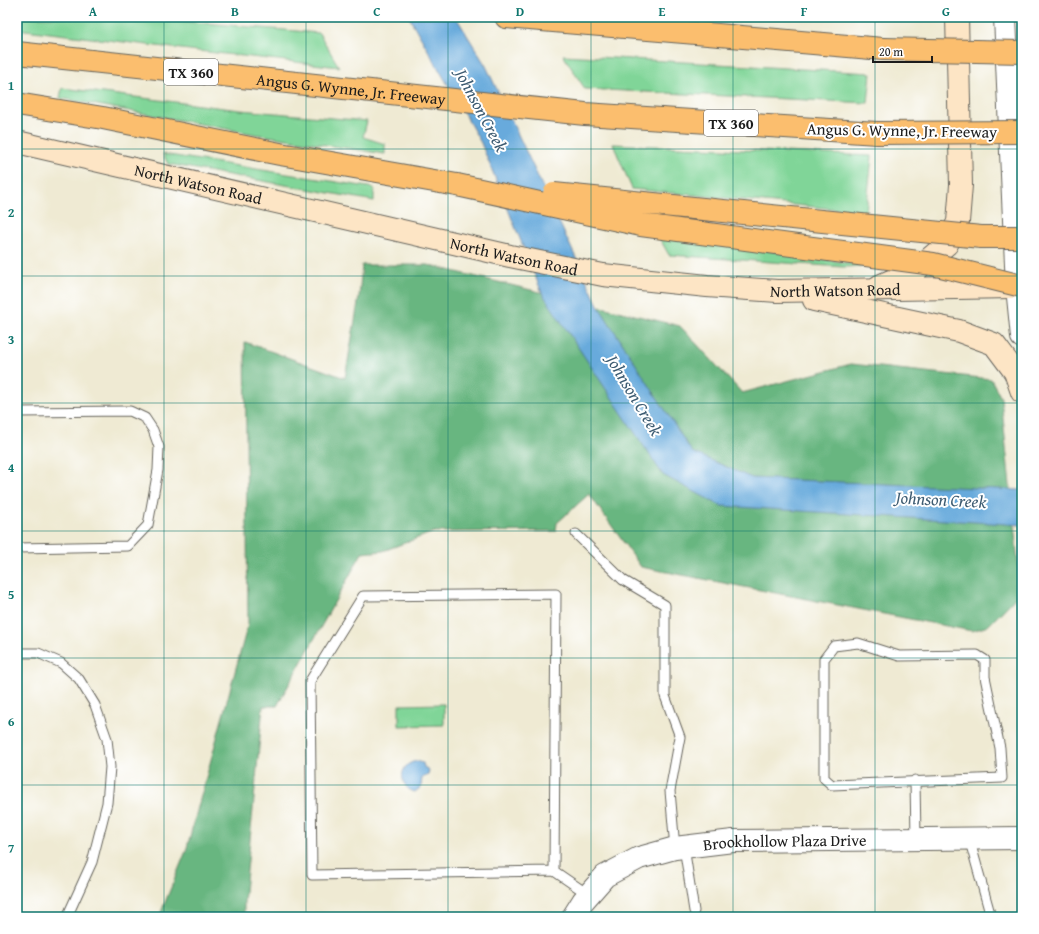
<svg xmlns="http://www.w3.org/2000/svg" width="1039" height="934" viewBox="0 0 1039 934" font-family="'Gentium Book Plus',serif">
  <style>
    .green { fill: #80d598; stroke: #4e785a }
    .forest { fill: #68b680; stroke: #42694e }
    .water { fill: #68aadc; stroke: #42637c }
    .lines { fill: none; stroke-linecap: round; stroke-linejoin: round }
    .service-casing { stroke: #66645c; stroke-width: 11 }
    .tertiary-casing { stroke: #66645c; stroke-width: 24 }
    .secondary-casing { stroke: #66645c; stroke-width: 24 }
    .motorway-casing { stroke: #66645c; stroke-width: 24 }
    .service { stroke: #fff; stroke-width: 9 }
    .tertiary { stroke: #fff; stroke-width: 22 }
    .secondary { stroke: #fde5c5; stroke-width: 22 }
    .motorway { stroke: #fbbe6e; stroke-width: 22 }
    .motorway-bridge-casing { stroke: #66645c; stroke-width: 24; stroke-linecap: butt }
    .motorway-bridge { stroke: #fbbe6e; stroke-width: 22 }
    .grid { fill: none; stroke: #0f766e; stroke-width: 1; stroke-opacity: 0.55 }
    .labels { text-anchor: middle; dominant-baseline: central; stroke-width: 4; stroke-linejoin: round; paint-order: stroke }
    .shield { fill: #fff; stroke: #606060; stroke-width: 1 }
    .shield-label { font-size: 15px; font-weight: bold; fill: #1c1c1c }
    .street-label { font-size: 16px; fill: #1c1c1c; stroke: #fff }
    .water-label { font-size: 17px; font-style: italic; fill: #3e5c72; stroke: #fff }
    .neatline { fill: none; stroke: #0f766e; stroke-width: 1.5 }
    .grid-label { font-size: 13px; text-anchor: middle; font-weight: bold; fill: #0f766e }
  </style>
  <rect width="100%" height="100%" fill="#fff"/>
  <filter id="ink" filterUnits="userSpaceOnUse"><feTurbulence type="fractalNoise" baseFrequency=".025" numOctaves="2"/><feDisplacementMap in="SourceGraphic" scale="8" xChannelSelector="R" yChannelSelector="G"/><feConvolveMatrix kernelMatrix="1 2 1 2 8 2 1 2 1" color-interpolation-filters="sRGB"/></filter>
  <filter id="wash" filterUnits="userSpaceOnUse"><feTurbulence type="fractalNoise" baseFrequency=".012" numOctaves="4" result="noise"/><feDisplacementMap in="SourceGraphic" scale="16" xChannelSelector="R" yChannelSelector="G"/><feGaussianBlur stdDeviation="0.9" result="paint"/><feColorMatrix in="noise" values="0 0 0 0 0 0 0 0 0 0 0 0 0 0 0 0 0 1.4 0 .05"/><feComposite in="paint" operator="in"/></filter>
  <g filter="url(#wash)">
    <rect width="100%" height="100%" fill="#efead3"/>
    <!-- green -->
    <path class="green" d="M17 17H136L319 33 339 67 181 49 17 29Z
      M563 55 871 73 868 103 585 89Z
      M62 88 240 110 367 121 363 137 385 144V154L254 134 60 98Z
      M613 144 872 156 866 212 632 189Z
      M163 154 374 188V201L168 164Z
      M657 234 868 266 843 267 669 255Z
      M444 704V725L399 726V705Z"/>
    <!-- forest -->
    <path class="forest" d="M362 265H428L680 326 742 393 851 364 991 379 1001 398 1021 592 988 626 972 631 641 567 589 494 557 523 556 531 434 532 383 551 362 553 277 706H263L244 902V917H159L186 851 248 624 245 342 345 378 359 297Z"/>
    <!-- water -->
    <path class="water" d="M409 17H456L486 66 599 307 692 452 752 478 1022 490V525L721 506 663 475 542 293 481 143Z
      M417 761 423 763 424 767 429 770 428 775 423 776 422 778 421 787 415 792C400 789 396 764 417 761Z"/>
  </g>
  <g filter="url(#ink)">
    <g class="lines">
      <!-- service casing -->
      <g class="service-casing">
        <path id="service" d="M17 412 130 411 145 418 153 430 159 447 158 470 148 525 128 546 17 548
          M576 534 623 580 665 605V696L680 737 670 791 675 848
          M858 643 899 656 977 655 985 660V677L1000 748 1002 778 832 785 824 778V659L834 646Z
          M17 653H38L61 663 79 679 95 705 107 739 110 767 107 803 92 862 67 917
          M915 780 916 839
          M969 838 991 917
          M684 847 694 911
          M554 871 556 594 363 596 310 681 312 875 554 871 589 895"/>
      </g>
      <!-- tertiary casing -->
      <g class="tertiary-casing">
        <g id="tertiary">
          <path d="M1005 17 1017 287 1022 337"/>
          <path id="s1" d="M573 917 583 901 605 876 639 858 675 848 733 841 1022 838"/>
        </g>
      </g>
      <!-- secondary casing -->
      <g class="secondary-casing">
        <g id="secondary">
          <path id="s2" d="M17 142 510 256 603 275 707 286 777 291 1014 287"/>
          <path d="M879 286 916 270 947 244 958 222 961 185 957 17"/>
          <path d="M814 300 959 331 994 344 1015 372 1022 392"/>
        </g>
      </g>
      <!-- motorway casing -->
      <g class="motorway-casing">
        <g id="motorway">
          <path d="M506 17 883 49"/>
          <path id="s3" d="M17 53 585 114 877 133"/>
          <path d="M17 104 103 118 280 154 457 185"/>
        </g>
      </g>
      <!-- service -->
      <use href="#service" class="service"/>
      <!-- tertiary -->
      <use href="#tertiary" class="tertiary"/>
      <!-- secondary -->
      <use href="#secondary" class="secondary"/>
      <!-- motorway -->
      <use href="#motorway" class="motorway"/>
      <!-- motorway-bridge casing -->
      <g class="motorway-bridge-casing">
        <path id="motorway-bridge" d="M883 49 1022 52
          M877 133 1022 132
          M457 185 641 225 933 264 1022 286
          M554 194 981 237H1022"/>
      </g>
      <!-- motorway-bridge -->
      <use href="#motorway-bridge" class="motorway-bridge"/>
    </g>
  </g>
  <!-- grid -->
  <path class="grid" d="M164 17V917M306 17V917M448 17V917M591 17V917M733 17V917M875 17V917M17 149H1022M17 276H1022M17 403H1022M17 531H1022M17 658H1022M17 785H1022"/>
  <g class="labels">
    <!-- shield labels -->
    <g class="shield">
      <rect x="164" y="59" width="54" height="26" rx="3"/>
      <rect x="704" y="110" width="54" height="26" rx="3"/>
    </g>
    <g class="shield-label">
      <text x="191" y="72">TX 360</text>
      <text x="731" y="123">TX 360</text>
    </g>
    <!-- street labels -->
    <g class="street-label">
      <text stroke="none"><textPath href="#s3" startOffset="336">Angus G. Wynne, Jr. Freeway</textPath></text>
      <text transform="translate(902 130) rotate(1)">Angus G. Wynne, Jr. Freeway</text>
      <text stroke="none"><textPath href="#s2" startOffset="186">North Watson Road</textPath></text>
      <text stroke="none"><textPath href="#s2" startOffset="510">North Watson Road</textPath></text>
      <text stroke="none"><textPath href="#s2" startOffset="834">North Watson Road</textPath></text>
      <text stroke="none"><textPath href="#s1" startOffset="238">Brookhollow Plaza Drive</textPath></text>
    </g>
    <!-- water labels -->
    <g class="water-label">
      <text transform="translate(482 110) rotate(62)">Johnson Creek</text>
      <text transform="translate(635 395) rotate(59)">Johnson Creek</text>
      <text transform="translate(941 499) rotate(3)">Johnson Creek</text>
    </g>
  </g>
  <!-- margin -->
  <rect width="1039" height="934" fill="none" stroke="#fff" stroke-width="44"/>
  <!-- scale -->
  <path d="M873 56v6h59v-6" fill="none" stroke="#1c1c1c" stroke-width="2"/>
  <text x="879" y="56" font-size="12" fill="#1c1c1c" stroke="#ffffff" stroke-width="3" paint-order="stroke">20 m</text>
  <rect x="22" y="22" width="995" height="890" class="neatline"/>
  <g class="grid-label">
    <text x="93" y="16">A</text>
    <text x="235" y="16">B</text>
    <text x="377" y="16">C</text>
    <text x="520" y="16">D</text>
    <text x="662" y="16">E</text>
    <text x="804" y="16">F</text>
    <text x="946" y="16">G</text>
    <text x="11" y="90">1</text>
    <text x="11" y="217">2</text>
    <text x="11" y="344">3</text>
    <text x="11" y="472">4</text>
    <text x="11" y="599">5</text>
    <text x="11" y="726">6</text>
    <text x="11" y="853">7</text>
  </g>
</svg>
